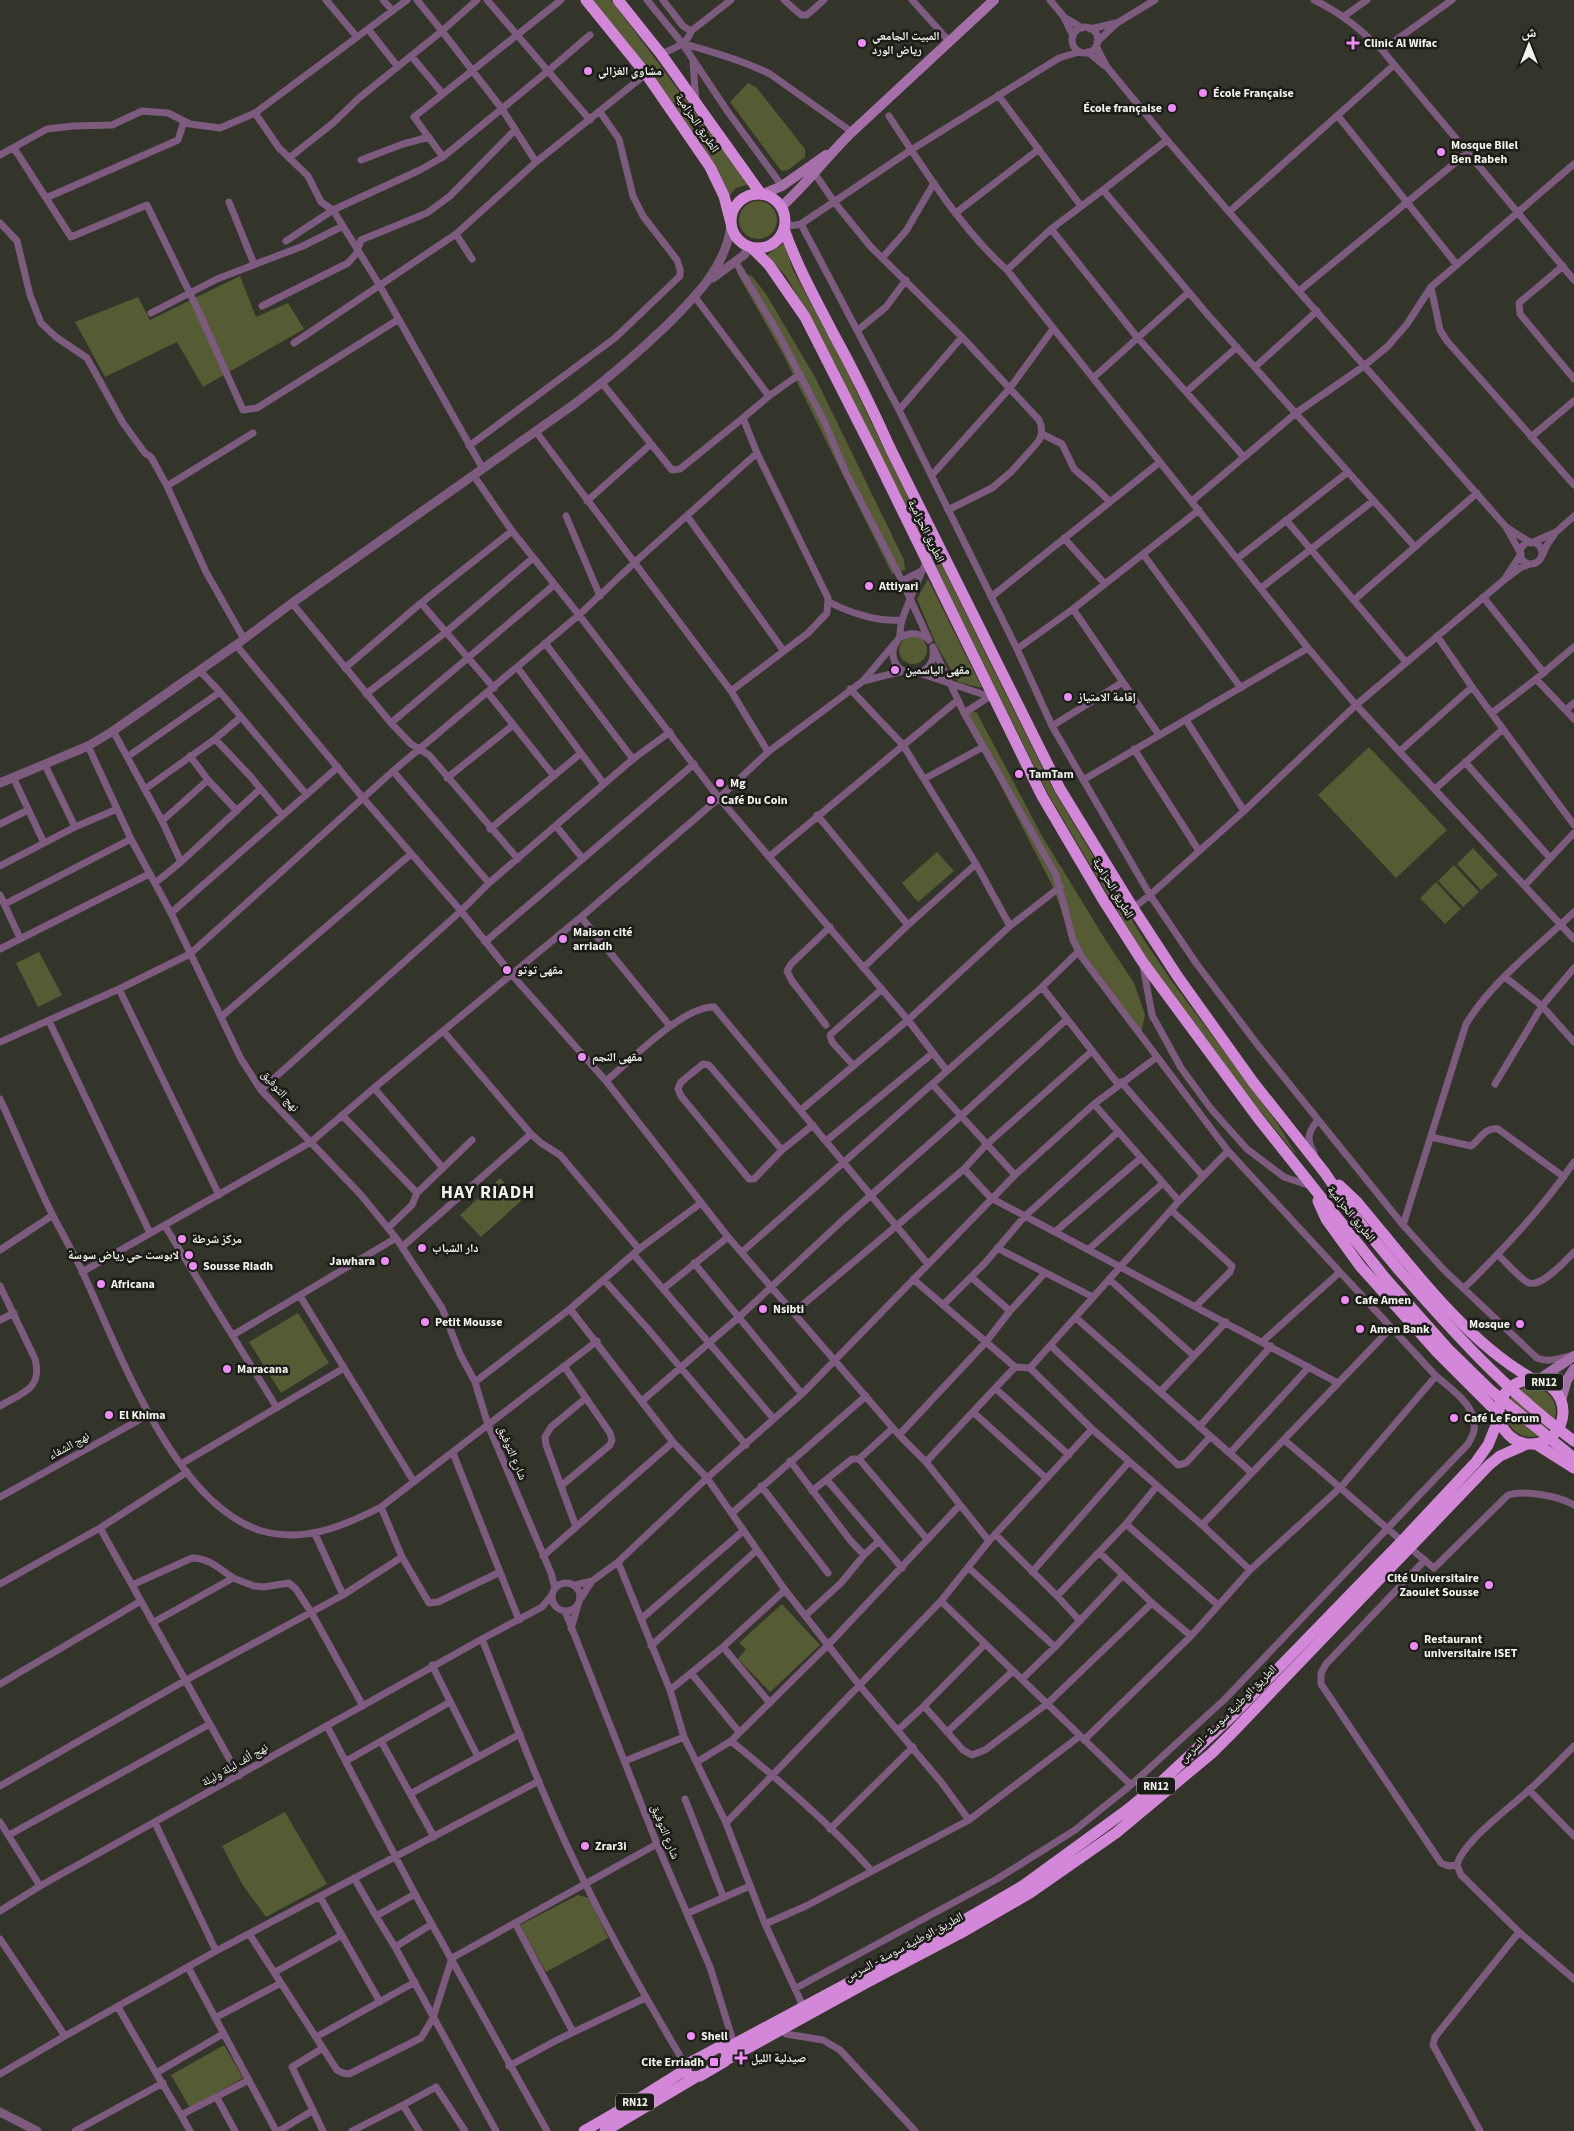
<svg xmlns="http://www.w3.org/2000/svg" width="1574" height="2131" viewBox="0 0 1574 2131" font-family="'Source Sans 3','Noto Naskh Arabic',sans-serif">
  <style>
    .green { fill: #555b33 }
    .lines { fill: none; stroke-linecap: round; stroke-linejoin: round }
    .minor { stroke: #7c5b7f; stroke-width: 7 }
    .tertiary { stroke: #7c5b7f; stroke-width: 9 }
    .secondary { stroke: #a570a9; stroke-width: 10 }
    .trunk { stroke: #d287d8; stroke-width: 11 }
    .trunk-bridge { stroke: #d287d8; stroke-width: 11 }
    .poi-dot { fill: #ee8bf7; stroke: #1b1b17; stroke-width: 2 }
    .labels { text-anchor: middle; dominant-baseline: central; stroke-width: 5; stroke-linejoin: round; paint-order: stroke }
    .shield { fill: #1b1b17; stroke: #b1b2ab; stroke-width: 1 }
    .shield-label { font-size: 11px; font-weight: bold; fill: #f1f2eb }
    .poi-label { font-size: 12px; font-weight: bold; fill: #f1f2eb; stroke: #1b1b17; text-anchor: start }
    .street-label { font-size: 12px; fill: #f1f2eb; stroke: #1b1b17 }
    .district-label { font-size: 18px; font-weight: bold; letter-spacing: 1px; fill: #f1f2eb; stroke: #1b1b17 }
  </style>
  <rect width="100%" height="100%" fill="#33342a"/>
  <!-- green -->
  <path class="green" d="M591 0H611C658 61 702 124 750 184L736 188 729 196Z
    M748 83 756 87 805 149V157L788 170 782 171 779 168 730 102Z
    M739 220a19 19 0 1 1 38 0a19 19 0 1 1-38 0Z
    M784 243 793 270 843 363 886 453 1054 791 1144 940 1171 980 1278 1124 1297 1156 1234 1079 1164 985 1137 944 1048 794 837 367 786 276 767 255Z
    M736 271 752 276 766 294 816 379 904 560 905 570 892 574 783 354Z
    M240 276 256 317 288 303 304 329 203 387 177 342 105 377 75 322 138 297 150 320Z
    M928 579 982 688 958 682 936 644 917 599Z
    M899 650a14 14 0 1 1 28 0a14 14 0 1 1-28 0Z
    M969 709 977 713 1042 836 1105 939 1134 983 1145 1015 1140 1039 1077 954 1053 887 963 712Z
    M1369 747 1447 830 1396 878 1318 795Z
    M1473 848 1498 875 1481 890 1457 864Z
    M937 852 954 871 918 902 902 883Z
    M1454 865 1479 892 1463 907 1438 881Z
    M1436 882 1461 909 1445 924 1420 898Z
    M39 952 62 995 38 1007 16 963Z
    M500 1178 521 1201 481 1237 460 1215Z
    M298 1313 329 1363 281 1393 249 1342Z
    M1506 1412a25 25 0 1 1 50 0a25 25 0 1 1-50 0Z
    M782 1604 820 1645 770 1692 738 1659 746 1649 739 1643Z
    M285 1812 327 1884 266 1917 242 1884 222 1846Z
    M578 1895 589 1898 608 1938 546 1972 520 1925Z
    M224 2045 243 2078 190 2108 171 2075Z"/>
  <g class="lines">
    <!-- minor -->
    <path class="minor" d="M326 0 357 37
      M383 0 393 11
      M477 0 442 31 502 109 536 162 646 74
      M487 0 590 120
      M647 0 682 43 728 112 782 186
      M663 0 683 26 691 31
      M784 0 801 15H807L824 0
      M912 0 949 41
      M1050 0 1064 17 1073 36
      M1314 0C1340 12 1361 30 1382 50L1574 280
      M1064 17 1082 28
      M1343 17 1367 0
      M1072 40a13 13 0 1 1 26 0a13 13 0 1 1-26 0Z
      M368 29 398 67
      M1090 29 1116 23
      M1097 42 1117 23 1155 0
      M682 43C712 52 742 60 770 74L852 132
      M1096 46 1107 67 1167 140
      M1382 50 1452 0
      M1088 52 1105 66
      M661 54C672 49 688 44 691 31L731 0
      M412 57 443 94
      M693 63 696 102
      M1394 65 1229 212 1506 527
      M998 95 1081 206
      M255 113 407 0
      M889 116C922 167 962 230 1007 270
      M1338 116 1457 265
      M14 148 71 237 147 205 198 310 243 410 257 408 399 319
      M0 155 47 129 73 126 112 125 142 111 168 113 190 124 220 128 255 113 279 148 308 176 321 202 333 210 380 286 483 469
      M443 157 414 117 561 0
      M289 158 333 123 359 98 442 31 417 0
      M361 160 403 144 429 137
      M815 174 835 203 870 246 962 337 1039 420C1043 428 1043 435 1037 443L1011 472 992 488 948 510
      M1103 190 1051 229 1137 337 1244 457
      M46 198 178 140 184 121
      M229 202 254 264
      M957 212 1039 149
      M1229 212 1167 140 1103 190 1208 315 1415 547
      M0 223 17 241 30 295 41 323 56 337 87 358 123 423 145 453 151 457 167 486 206 572 244 639
      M801 224 899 410 1017 649 1052 726 1150 895 1196 963 1257 1044 1403 1225 1444 1270 1537 1358C1549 1363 1559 1358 1571 1356
      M784 227 801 224 911 150 1059 58 1079 52
      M1051 229 1007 270 1308 648 1356 705 1574 939
      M456 234 472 259
      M286 241 333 210 420 170 443 157 548 71 590 35
      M882 258 906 231 934 183
      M735 261 777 331 825 423 846 473 902 581 929 640
      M1563 266 1519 303 1520 314 1574 379
      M1431 287 1440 330 1447 341 1574 485
      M1299 291 1467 153
      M695 297 769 396
      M262 306 348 263 356 254 361 240 427 213 450 196 515 130
      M151 313 217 279 303 246 343 226
      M858 330 886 307 906 280
      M294 343 456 234 536 162
      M1255 367 1317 311
      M1093 378 1189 292
      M602 383 672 470 680 469 743 418
      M1186 392 1237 347
      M899 410 962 337
      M537 433 731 691 768 752
      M1042 434 1062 444 1074 469 1094 486 1110 502
      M1531 437 1574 401
      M469 446 615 338 680 276V269L677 260 643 216 633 196 619 139 600 112
      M932 475 1010 388 1053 329
      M474 476 512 531 579 615 719 798 908 1020 947 1071
      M167 486 253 433
      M587 501 651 444
      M1192 501 1296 413 1364 366 1388 346 1407 324 1431 287 1574 164
      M566 516 600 596
      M687 516 783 650
      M1286 520 1406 662
      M1556 532 1574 516
      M1064 538 1105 584
      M1520 553a11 11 0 1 1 22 0a11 11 0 1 1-22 0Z
      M1143 554 1241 688
      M1238 558 1348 472
      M926 562C918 581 909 600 902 620 900 625 901 633 899 638 896 643 893 646 893 652 892 681 937 680 933 649
      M1530 564 1520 568 1504 580 1521 554 1506 527 1531 543 1556 532 1547 545 1542 556
      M902 581 923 570
      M1261 588 1373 501
      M991 597 1160 462
      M1483 597 1544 673
      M1354 600 1477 493
      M829 602C850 613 878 622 902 620
      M292 603 391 723 411 744 429 755 518 859
      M421 603 494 688
      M1073 609 1159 735
      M1437 636 1472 687 1574 825
      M899 638C910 632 918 632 928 639
      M545 643 633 759
      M236 645 363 798 461 911 512 975 606 1081 728 1237 899 1435 926 1462 989 1541
      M1017 649 1073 609 1199 510
      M517 667 604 784
      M345 668 421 603 512 531
      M199 670 220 692 306 794
      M919 673 994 698
      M1536 679 1574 719
      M863 681 903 671
      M850 689 903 745 976 864 1010 926
      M731 691 808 633 827 613 828 598 757 453 743 418 769 396 800 374
      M488 693 554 776
      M366 694 446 632 533 558
      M1566 710 1574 703
      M964 713 989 697
      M1492 713 1536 679 1574 647
      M1186 720 1244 811
      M391 723 554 585
      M1052 726 1123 682
      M113 731 162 821 181 862
      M215 739 251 777 282 815
      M88 746 131 839 171 913 241 1059 261 1090 361 1195 396 1238 442 1308 460 1354 475 1382 488 1425 551 1573 555 1588
      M1134 749 1199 851
      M1400 751 1472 687
      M190 756 208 780 237 811
      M127 757 220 692
      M1465 762 1550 858
      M45 765 75 827
      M393 771 489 883
      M13 777 44 843
      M447 778 513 725
      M924 779 983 747
      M1083 780 1308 648
      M145 789 215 739 241 717
      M1435 789 1503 729
      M817 815 908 925
      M162 821 208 780
      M0 824 28 810
      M556 826 583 859
      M490 829 580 754
      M770 856 958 700
      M0 866 75 827 117 809
      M155 883 181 862 260 789
      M1525 885 1574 833
      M0 895 20 938
      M5 904 131 839
      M1133 908 1150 895 1244 811 1356 705 1504 580
      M171 913 338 767
      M581 917 670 1026
      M485 942 694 764
      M0 949 149 874
      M1143 966 1152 1015 1181 1068 1212 1110 1247 1149 1284 1177 1311 1186
      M863 968 908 925 976 864
      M1574 968 1542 1006 1574 1042
      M1042 987 1118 1084
      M119 989 219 1195
      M221 1017 411 854
      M49 1021 150 1233
      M826 1025 792 981 787 971 791 964 830 927
      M444 1032 531 1134 541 1143 560 1155 639 1249
      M0 1042 119 989 190 954 393 771 579 615 635 562 757 453
      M853 1065 832 1042 830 1035 882 989
      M606 1081C629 1062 684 1005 714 1007L928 1264
      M1121 1082 1203 1176
      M932 1084 1015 1175
      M1495 1084 1542 1006 1505 977
      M374 1088 443 1168
      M261 1090 461 911 489 883 633 759 670 732
      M0 1099C18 1138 34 1178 53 1216 63 1235 74 1254 83 1273 119 1350 174 1505 262 1531 304 1543 344 1526 381 1507L597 1341
      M1094 1104 1179 1201
      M801 1110 908 1020 1010 926 1060 887
      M342 1115 417 1193 472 1140
      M1431 1137 1471 1146C1481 1139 1484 1127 1498 1129L1564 1177
      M826 1141 933 1053
      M782 1150 709 1065 703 1064 681 1082 678 1089 681 1096 749 1179H754L782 1150 813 1125
      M1314 1153C1306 1139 1308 1132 1318 1120
      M964 1169 991 1198 1338 1383
      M1171 1210 1232 1266 1230 1272 1196 1306
      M1403 1225 1466 1024C1493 980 1537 948 1574 912
      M165 1226 277 1408
      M388 1228 412 1205 417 1193
      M1056 1231 1141 1158
      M402 1247 531 1134
      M997 1248 1093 1297
      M1089 1249 1163 1183
      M0 1250 53 1215
      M742 1252 1042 987 1078 952
      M634 1255 773 1418
      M1498 1255C1507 1263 1516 1275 1527 1282 1540 1290 1565 1261 1574 1252
      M694 1263 802 1394
      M82 1272 311 1142 374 1088 581 917 719 798 768 752 863 681 895 643
      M971 1277 1010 1311
      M913 1279 1015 1367 1030 1368 1092 1429 1202 1525 1250 1570
      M1109 1279 1194 1356
      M604 1280 648 1329 746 1445
      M0 1286 35 1359C43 1389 22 1393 0 1406
      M1464 1288C1504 1249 1543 1208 1574 1162
      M663 1289 728 1237
      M300 1296 414 1482
      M943 1305 985 1263 1024 1217 1118 1132
      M570 1309 673 1442 707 1478 785 1590 860 1686 941 1782 969 1820
      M793 1313 964 1169 986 1145 1092 1051
      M1076 1318 1251 1472
      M0 1320 14 1313
      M233 1335 396 1238
      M1262 1342 1340 1272
      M1051 1346 1178 1465 1186 1463 1210 1437
      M1030 1368 1179 1201 1228 1151
      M475 1382 570 1309 639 1249 701 1203
      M996 1389 1069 1455
      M1160 1392 1226 1322
      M642 1401 739 1317 844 1219 962 1115 1067 1019
      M973 1412 1046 1478
      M1199 1427 1271 1346
      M899 1435 985 1343 1010 1311 1044 1274
      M1284 1440C1335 1482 1383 1526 1434 1568L1508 1495C1525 1490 1559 1496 1574 1505
      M453 1453 519 1620
      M1230 1453 1309 1367
      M859 1459 893 1428
      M790 1461 850 1540 864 1555 879 1541
      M926 1462 1015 1367
      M181 1464 344 1368
      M827 1480 902 1568
      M561 1486 610 1445 612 1440 610 1433 564 1366
      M761 1486 828 1573
      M812 1491 852 1459H859L927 1539
      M0 1497 148 1415
      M381 1507 402 1557 429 1603 438 1602 500 1572
      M732 1513 866 1396
      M1126 1524 1218 1605
      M1202 1525 1391 1328
      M576 1527 546 1445 545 1437 551 1427 586 1398
      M100 1528 239 1776
      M315 1534 343 1595
      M995 1534 1057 1596
      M1100 1553 1152 1603 1191 1636
      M543 1556 673 1442
      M1425 1560 1326 1664 1321 1673V1684L1441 1863 1449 1866 1457 1865
      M618 1562 670 1690 684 1737 726 1823 765 1924 803 2006
      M969 1568 1055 1647
      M1032 1572 1129 1462
      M552 1597a14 14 0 1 1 28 0a14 14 0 1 1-28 0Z
      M0 1584 100 1528 187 1472
      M132 1585 192 1558C209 1558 220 1569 233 1578
      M575 1585 592 1581 618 1562 707 1478 802 1394 1015 1175 1094 1104 1157 1057
      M552 1595 542 1607 482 1639C515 1722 546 1807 587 1887 617 1948 651 2007 686 2066
      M581 1598 592 1581
      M941 1601 1131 1785
      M565 1611 657 1844 710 1967 734 2044
      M805 1616 841 1583 864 1555
      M641 1619 743 1531
      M1080 1621 1057 1596 1126 1524 1157 1486
      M154 1622 233 1578 254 1586 263 1587 289 1583 296 1589 311 1612 363 1706
      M571 1629 578 1605
      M985 1644 924 1706 963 1750 972 1755 985 1750 1048 1703 1152 1603
      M651 1646 757 1550
      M723 1647 770 1703
      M432 1665 478 1757
      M691 1673 739 1732
      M1022 1679 1055 1647 1123 1575
      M0 1684 141 1601
      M670 1690 723 1647 785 1590
      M327 1726 415 1894 547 2131
      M898 1730 924 1706
      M947 1732 1013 1671
      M1084 1740 1191 1636 1250 1570 1341 1487 1436 1376
      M381 1741 434 1837
      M731 1741C780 1781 829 1823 871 1870
      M1574 1746C1559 1761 1545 1776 1529 1790 1510 1808 1463 1841 1457 1865L1461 1875 1519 1932 1574 1979
      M346 1761 450 1702
      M625 1761 684 1737
      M697 1762 731 1741 828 1645 959 1506
      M0 1786 186 1680 343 1595 402 1557
      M1529 1790 1574 1836
      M410 1794 520 1734
      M685 1799 723 1896
      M0 1822 40 1886
      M155 1823 216 1951
      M726 1823 941 1601 989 1541 1092 1429
      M830 1829 913 1747
      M9 1835 210 1724
      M354 1878 376 1916
      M415 1894 376 1916 395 1947 496 2131
      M320 1897 380 2002
      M0 1911 40 1886 482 1639
      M688 1913 750 1886
      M515 1923 573 2032
      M765 1924 806 1906 969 1820 1080 1736
      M250 1935 337 2070 343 2073 349 2074 421 2038 433 2018 452 1958 657 1844
      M0 1939 65 2036 0 2074
      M395 1947 432 1924
      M188 1967 276 2131
      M275 1972 342 1935
      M796 1988 997 1879 1075 1830 1131 1785 1225 1699 1468 1444C1470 1440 1474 1434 1474 1430 1478 1406 1451 1389 1436 1376L1228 1151 1081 956 1073 940 1056 875 964 713 933 647
      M118 2007 156 2073
      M215 2018 281 1983
      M781 2030 786 2034 823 2040 840 2050 915 2131
      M223 2034 156 2073 181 2115 249 2080
      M65 2036 216 1951 539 1781
      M316 2037 415 1982
      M509 2066 557 2040 645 1998
      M217 2098 235 2131
      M403 2105 436 2087 465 2131
      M181 2115 190 2131
      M75 2131 163 2083
      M279 2131 312 2111
      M323 2131 292 2067 323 2048
      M352 2131 403 2105 419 2131
      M1480 2131 1433 2045 1435 2037 1519 1932"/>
    <!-- tertiary -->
    <path class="tertiary" d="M713 278 744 255 750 247
      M0 783 88 746 113 731 236 645 292 603 573 405C606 380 637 354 667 325 696 296 725 268 731 226
      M0 2112 37 2131"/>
    <!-- secondary -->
    <path class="secondary" d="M763 194 782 186 826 155
      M781 207C807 184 827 156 852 132L994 0
      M1538 1380 1574 1356
      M1561 1400 1567 1380 1574 1369"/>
    <!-- trunk -->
    <path class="trunk" d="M586 0 646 74 710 167 724 196 731 223
      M618 0 661 54 761 194
      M731 221a27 27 0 1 1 54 0a27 27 0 1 1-54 0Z
      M784 229C797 266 815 298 833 333 854 371 873 410 891 450L1060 789 1133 908 1178 977 1253 1082 1325 1173 1354 1216 1398 1269
      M751 247 769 265 805 317 877 459 1042 796 1102 898 1142 961 1258 1118 1386 1279
      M1339 1185 1357 1202C1407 1261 1465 1342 1533 1379
      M1318 1201 1326 1219 1360 1266 1437 1352 1498 1413
      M1499 1412a32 32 0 1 1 64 0a32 32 0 1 1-64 0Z
      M1536 1444 1574 1468
      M719 2047C726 2048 728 2052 726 2060L724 2062 700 2076 692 2077 686 2073V2066L689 2063Z
      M725 2049 954 1926 1024 1885 1127 1810 1161 1782 1233 1715 1401 1542 1476 1462 1488 1445 1499 1418
      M726 2060 866 1983 961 1933 1030 1893 1116 1833 1212 1753 1232 1733 1489 1465 1500 1456 1527 1444
      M584 2131 629 2105 685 2070
      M605 2131 696 2077"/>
    <!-- trunk-bridge -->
    <path class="trunk-bridge" d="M1398 1269C1453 1332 1506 1391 1574 1441
      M1386 1279 1448 1349 1490 1390 1574 1458"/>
  </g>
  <!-- markers -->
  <g class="poi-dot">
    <circle cx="862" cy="43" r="5"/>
    <path d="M1350.5 35.5h5v5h5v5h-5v5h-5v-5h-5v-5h5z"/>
    <circle cx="588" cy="71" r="5"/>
    <circle cx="1203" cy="93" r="5"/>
    <circle cx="1172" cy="108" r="5"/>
    <circle cx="1441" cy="152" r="5"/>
    <circle cx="869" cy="586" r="5"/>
    <circle cx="895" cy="670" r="5"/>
    <circle cx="1068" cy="697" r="5"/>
    <circle cx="1019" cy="774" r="5"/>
    <circle cx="720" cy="783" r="5"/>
    <circle cx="711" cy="800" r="5"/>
    <circle cx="563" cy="939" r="5"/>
    <circle cx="507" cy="970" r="5"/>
    <circle cx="582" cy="1057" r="5"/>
    <circle cx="182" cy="1239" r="5"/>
    <circle cx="422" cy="1248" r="5"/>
    <circle cx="189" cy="1255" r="5"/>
    <circle cx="385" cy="1261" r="5"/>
    <circle cx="193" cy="1266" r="5"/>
    <circle cx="101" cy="1284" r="5"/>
    <circle cx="1345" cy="1300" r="5"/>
    <circle cx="763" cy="1309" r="5"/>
    <circle cx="425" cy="1322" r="5"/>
    <circle cx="1520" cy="1324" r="5"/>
    <circle cx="1360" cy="1329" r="5"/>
    <circle cx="227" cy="1369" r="5"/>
    <circle cx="109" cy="1415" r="5"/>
    <circle cx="1454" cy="1418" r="5"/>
    <circle cx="1489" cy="1585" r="5"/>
    <circle cx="1414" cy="1646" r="5"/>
    <circle cx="585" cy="1846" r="5"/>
    <circle cx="691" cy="2036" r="5"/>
    <path d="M738.5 2050.5h5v5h5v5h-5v5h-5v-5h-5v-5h5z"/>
    <rect x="709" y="2057" width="10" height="10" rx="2.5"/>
  </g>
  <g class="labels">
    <!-- shield labels -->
    <g class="shield">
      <rect x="1525" y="1373.5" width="38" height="17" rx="4"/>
      <rect x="1137" y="1777.5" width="38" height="17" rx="4"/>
      <rect x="616" y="2093.5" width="38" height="17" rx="4"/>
    </g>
    <g class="shield-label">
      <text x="1544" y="1382">RN12</text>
      <text x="1156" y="1786">RN12</text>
      <text x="635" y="2102">RN12</text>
    </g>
    <!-- poi labels -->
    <g class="poi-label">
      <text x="872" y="36">المبيت الجامعي<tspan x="872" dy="14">رياض الورد</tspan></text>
      <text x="1364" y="43">Clinic Al Wifac</text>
      <text x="598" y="71">مشاوي الغزالي</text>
      <text x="1213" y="93">École Française</text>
      <text x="1162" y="108" text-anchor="end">École française</text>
      <text x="1451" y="145">Mosque Bilel<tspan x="1451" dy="14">Ben Rabeh</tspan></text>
      <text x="879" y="586">Attiyari</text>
      <text x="905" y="670">مقهى الياسمين</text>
      <text x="1078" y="697">إقامة الامتياز</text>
      <text x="1029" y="774">TamTam</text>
      <text x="730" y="783">Mg</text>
      <text x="721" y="800">Café Du Coin</text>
      <text x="573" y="932">Maison cité<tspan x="573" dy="14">arriadh</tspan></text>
      <text x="517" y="970">مقهى توتو</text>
      <text x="592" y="1057">مقهى النجم</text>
      <text x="192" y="1239">مركز شرطة</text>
      <text x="432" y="1248">دار الشباب</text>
      <text x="179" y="1255" text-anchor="end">لابوست حي رياض سوسة</text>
      <text x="375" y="1261" text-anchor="end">Jawhara</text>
      <text x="203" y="1266">Sousse Riadh</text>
      <text x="111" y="1284">Africana</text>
      <text x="1355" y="1300">Cafe Amen</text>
      <text x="773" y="1309">Nsibti</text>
      <text x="435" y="1322">Petit Mousse</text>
      <text x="1510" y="1324" text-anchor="end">Mosque</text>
      <text x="1370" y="1329">Amen Bank</text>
      <text x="237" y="1369">Maracana</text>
      <text x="119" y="1415">El Khima</text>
      <text x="1464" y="1418">Café Le Forum</text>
      <text x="1479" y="1578" text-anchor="end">Cité Universitaire<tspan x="1479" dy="14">Zaouiet Sousse</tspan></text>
      <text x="1424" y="1639">Restaurant<tspan x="1424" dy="14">universitaire ISET</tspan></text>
      <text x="595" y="1846">Zrar3i</text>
      <text x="701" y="2036">Shell</text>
      <text x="751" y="2058">صيدلية الليل</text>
      <text x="704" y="2062" text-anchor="end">Cite Erriadh</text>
    </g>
    <!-- street labels -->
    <g class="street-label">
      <text transform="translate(697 123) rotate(56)">الطريق الحزامية</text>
      <text transform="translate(926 531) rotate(64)">الطريق الحزامية</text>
      <text transform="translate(1113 888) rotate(59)">الطريق الحزامية</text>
      <text transform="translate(280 1091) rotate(49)">نهج التوفيق</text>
      <text transform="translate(1351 1214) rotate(51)">الطريق الحزامية</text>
      <text transform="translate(69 1446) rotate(-29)">نهج الشفاء</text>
      <text transform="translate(512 1453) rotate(67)">شارع التوفيق</text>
      <text transform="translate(1228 1714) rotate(-45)">الطريق الوطنية سوسة - السرس</text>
      <text transform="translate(235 1765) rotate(-30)">نهج ألف ليلة وليلة</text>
      <text transform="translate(665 1832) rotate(68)">شارع التوفيق</text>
      <text transform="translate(904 1947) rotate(-28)">الطريق الوطنية سوسة - السرس</text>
    </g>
    <!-- district labels -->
    <g class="district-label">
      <text x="488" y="1192">HAY RIADH</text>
    </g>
  </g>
  <!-- north arrow -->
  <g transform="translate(1529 45)" stroke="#1b1b17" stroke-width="4" paint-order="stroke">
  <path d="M0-4L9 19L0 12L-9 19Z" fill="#f1f2eb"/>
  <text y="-8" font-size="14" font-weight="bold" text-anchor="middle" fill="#f1f2eb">ش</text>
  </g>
</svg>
